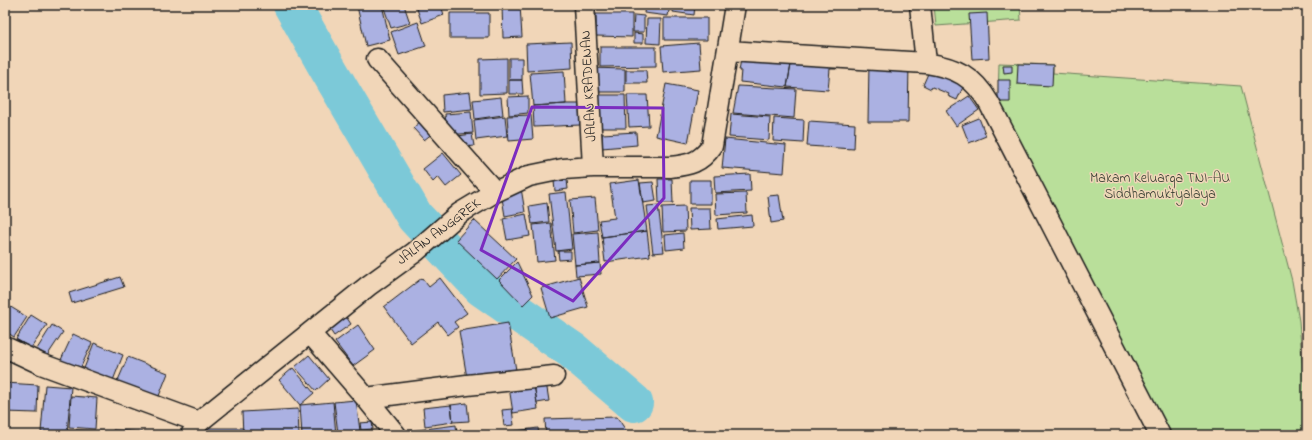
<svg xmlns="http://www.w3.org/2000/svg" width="1312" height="440" viewBox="0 0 1312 440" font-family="'Indie Flower',sans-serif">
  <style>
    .green { fill: #b9df9a; stroke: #6a7e5b }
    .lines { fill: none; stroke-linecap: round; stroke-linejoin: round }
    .river { stroke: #7bc9d8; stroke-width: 38 }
    .building { fill: #abb1e2; stroke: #1c1c1c }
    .minor-casing { stroke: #1c1c1c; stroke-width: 23 }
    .minor { stroke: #f1d6b8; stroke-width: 20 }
    .marked { fill: none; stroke: #7b2cbf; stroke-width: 3; stroke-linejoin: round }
    .labels { text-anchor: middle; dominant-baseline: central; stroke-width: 3; stroke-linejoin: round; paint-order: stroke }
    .street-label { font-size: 14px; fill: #1c1c1c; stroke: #f1d6b8 }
    .park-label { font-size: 14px; fill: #3b4335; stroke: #f1d6b8 }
  </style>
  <rect width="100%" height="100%" fill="#f1d6b8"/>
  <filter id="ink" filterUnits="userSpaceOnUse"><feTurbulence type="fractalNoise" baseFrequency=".025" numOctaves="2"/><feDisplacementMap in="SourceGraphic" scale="8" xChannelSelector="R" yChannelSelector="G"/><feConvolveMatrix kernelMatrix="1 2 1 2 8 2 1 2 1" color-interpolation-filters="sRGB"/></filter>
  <g filter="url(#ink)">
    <!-- green -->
    <path class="green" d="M934 5H1020L1021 20 936 26Z
      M999 63 1053 65V73L1241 86 1292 281 1299 321 1307 419V435H1171L998 102Z"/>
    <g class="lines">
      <!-- river -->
      <path class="river" d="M292 5 327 67 415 217 482 288 573 351 634 403"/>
    </g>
    <!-- building -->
    <path class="building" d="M363 5H382L390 40 366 46 357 6Z
      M383 5H404L410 23 391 28Z
      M419 5H441L444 15 422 23 416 6Z
      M449 5H491V8H449Z
      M502 5H520L522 37 503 38Z
      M645 5H670L668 16 644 13Z
      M674 5H695L694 15 673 12Z
      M450 13H489V38H450Z
      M987 13 989 58 972 59 969 14Z
      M596 14H632V37L596 36Z
      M634 15 644 16V32H633Z
      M664 18H707V40H664Z
      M647 19H661L660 44 646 43Z
      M418 22 426 46 399 55 391 32Z
      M634 33 643 34V43H634Z
      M571 42 572 68 527 71 526 44Z
      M699 43 701 69 663 72 661 46Z
      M600 47H656V66L600 67Z
      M507 58V93L480 94V59Z
      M509 58H522V80H509Z
      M792 59 787 87 740 82 741 70H739L741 60Z
      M792 59 836 62V69H830L828 90 787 87Z
      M869 63 909 64 908 122H868Z
      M1018 64 1053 65 1052 86 1017 84Z
      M1003 65H1012V72L1004 73Z
      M591 68 625 69V92H591Z
      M930 69 964 85 957 100 948 96 949 94 932 87 931 89 923 85Z
      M626 70H646L647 83H626Z
      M564 71 566 104 533 106 530 73Z
      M509 80H522L523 94H509Z
      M998 80H1010V102H998Z
      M666 84 698 90 688 143 656 136Z
      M738 86 796 89 794 118 733 113Z
      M470 92 472 109 443 112 442 95Z
      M594 95H625L626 128H595Z
      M627 95H647L649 126 629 127Z
      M528 96V113L509 115 508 97Z
      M969 96 979 110 956 126 946 111Z
      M501 97 503 115 475 119 473 100Z
      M566 104H579L580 125 534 127 533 106Z
      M471 112 473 133 447 135 445 114Z
      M731 114 770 117 769 140 729 137Z
      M531 115 533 139 509 141 507 116Z
      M505 116 507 136 476 140 474 120Z
      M774 118 804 120 803 143 773 141Z
      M979 118 986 136 969 143 962 125Z
      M422 120 433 133 424 140 413 128Z
      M809 121 855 124 854 149 807 146Z
      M636 132 637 145 602 148V134Z
      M472 134 474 146 460 148 458 136Z
      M725 139 786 145 784 173 722 168Z
      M443 153 461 175 446 187 438 177 433 182 423 169Z
      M750 174 751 191 715 193 714 176Z
      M658 179H672L673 203H659Z
      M567 180 568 189 555 191 554 181Z
      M639 180 647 231 602 237 599 220 615 218 610 184Z
      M690 180H711V204H690Z
      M653 182 656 201 643 203 640 183Z
      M521 188 525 212 505 216 501 192Z
      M566 192 572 249 556 251 549 194Z
      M746 193 747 213 716 215 715 194Z
      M779 195 783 221 771 223 768 196Z
      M595 198 598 230 573 233 570 200Z
      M547 203 549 222 532 224 529 206Z
      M658 205 664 252 653 253 647 206Z
      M685 206 686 231 663 232 662 207Z
      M689 208H710L711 229 690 230Z
      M526 214 530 236 507 240 503 219Z
      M752 215 753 226 718 229 717 219Z
      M474 220 516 259 497 279 456 240Z
      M551 223 555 260 537 262 533 225Z
      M647 231 650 256 605 262 602 237Z
      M598 232 600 263 575 265 572 234Z
      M683 233 684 248 666 250 665 235Z
      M558 251H571V259L559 260Z
      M517 262 533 295 523 305 499 280Z
      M600 263 601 274 576 276 575 265Z
      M120 277 124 287 72 303 69 293Z
      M579 277 588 307 550 318 541 288Z
      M422 278 429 287 440 278 467 313 454 322 458 327 448 335 438 322 411 343 384 307Z
      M9 306 27 317 14 337 5 331V313Z
      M31 315 47 325 31 348 16 339Z
      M345 315 351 324 334 336 328 327Z
      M508 323 516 370 467 378 459 331Z
      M52 325 63 332 47 356 37 349Z
      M358 325 375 350 353 366 335 342Z
      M73 334 92 343 79 371 60 362Z
      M94 343 123 355 112 383 83 371Z
      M309 355 329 379 316 391 295 367Z
      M128 357 168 373 157 401 116 385Z
      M293 368 314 393 300 405 279 380Z
      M546 382 549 401 537 403 534 384Z
      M5 383 38 385 37 413 5 412Z
      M534 384 538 409 513 413 509 387Z
      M45 385 71 387 67 434 41 432Z
      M71 396 97 398 95 429 69 427Z
      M356 400 360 431 338 433 334 402Z
      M333 402 336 435H302L300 405Z
      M467 403 469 421 453 422 451 405Z
      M451 405 453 422 425 426 423 408Z
      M298 409 299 435H243L242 412Z
      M512 409 514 425 504 426 502 410Z
      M617 417 629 435H546L545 419Z
      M372 422 373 429 361 430 360 423Z
      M456 425 457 435H411L410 431Z
      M204 428H243V435H204Z
      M538 428 539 435H508V432Z
      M76 430 109 432V435H76Z
      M113 430 142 432V435H112Z
      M373 431V435H337Z
      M508 432V435H487Z"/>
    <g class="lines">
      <!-- minor casing -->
      <g class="minor-casing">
        <path id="minor" d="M584 5 593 167
          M920 5 926 63
          M728 51 926 63C957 68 973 76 989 103L1160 435
          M377 59 495 192
          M310 333 366 398 396 435
          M5 347 41 364 199 422
          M366 398 467 385 554 376
          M191 435 199 422 368 286 415 252 460 213 495 192 529 176 563 169 593 167H670C689 165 700 163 712 146L735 5"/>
      </g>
      <!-- minor -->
      <use href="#minor" class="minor"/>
    </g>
  </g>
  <!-- marked area -->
  <path class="marked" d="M532 107 663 108 664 198 573 301 481 250Z"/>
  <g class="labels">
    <!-- street labels -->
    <g class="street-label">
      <text transform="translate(589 86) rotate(-93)">JALAN KRADENAN</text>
      <text transform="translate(439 232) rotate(-37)">JALAN ANGGREK</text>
    </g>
    <!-- park labels -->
    <g class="park-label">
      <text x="1160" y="178">Makam Keluarga TNI-AU<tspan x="1160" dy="16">Siddhamuktyalaya</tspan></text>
    </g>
  </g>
  <!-- margin -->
  <rect width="1312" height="440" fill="none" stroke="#f1d6b8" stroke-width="20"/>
  <rect x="10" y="10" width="1292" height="420" fill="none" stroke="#1c1c1c" stroke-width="1.5" filter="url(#ink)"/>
</svg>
